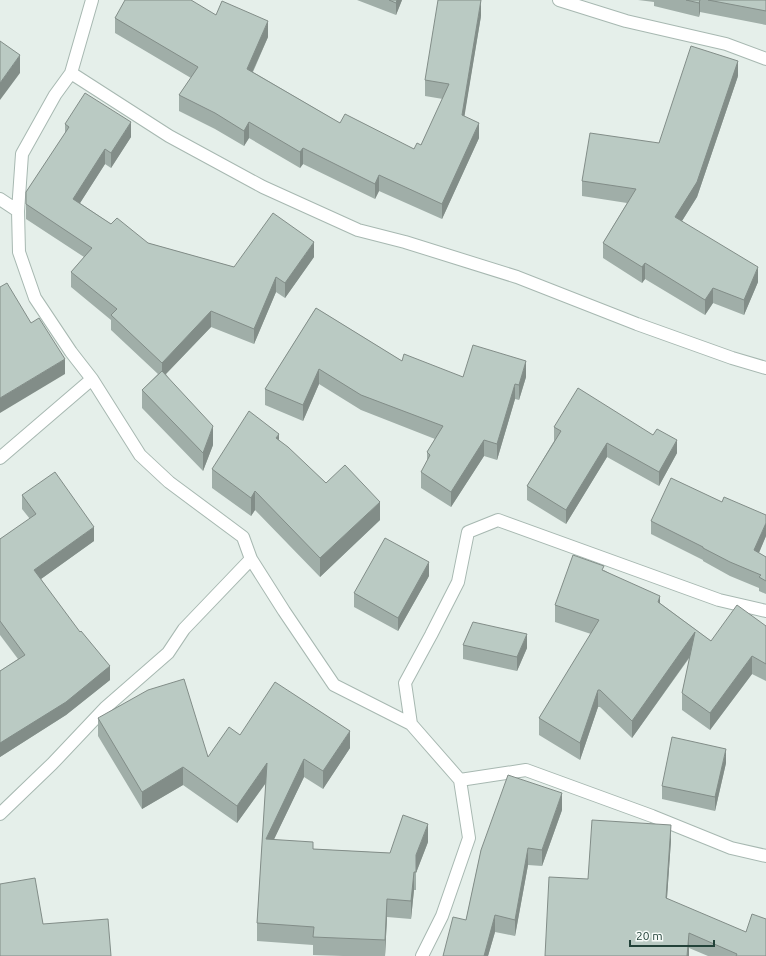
<svg xmlns="http://www.w3.org/2000/svg" width="766" height="956" viewBox="0 0 766 956" font-family="Ubuntu,sans-serif">
  <style>
    .lines { fill: none; stroke-linecap: round; stroke-linejoin: round }
    .minor-casing { stroke: #a7b8b1; stroke-width: 14 }
    .minor { stroke: #fff; stroke-width: 12 }
    .wall { fill: #a0aea8 }
    .shaded-wall { fill: #828d88 }
    .building { fill: #bacac3; stroke: #828d88 }
  </style>
  <rect width="100%" height="100%" fill="#e5efea"/>
  <g class="lines">
    <!-- minor casing -->
    <g class="minor-casing">
      <path id="minor" d="M559 0 626 21 726 44 766 59
        M71 73 169 136 263 187 358 230 405 242 517 277 637 324 732 358 766 368
        M0 199 18 211
        M0 458 92 379
        M251 559 284 611 334 685 411 724 460 780 469 838 442 916 422 956
        M411 724 405 683 431 635 458 582 468 532 498 520 719 600 766 611
        M460 780 526 770 652 816 731 848 766 856
        M0 814 52 764 105 708 168 653 184 629 251 559 243 537 169 482 140 455 92 379 71 352 35 298 19 252 18 211 22 154 55 95 71 73 92 0"/>
    </g>
    <!-- minor -->
    <use href="#minor" class="minor"/>
  </g>
  <!-- wall -->
  <path class="wall" d="M357 0H402L396 15Z
    M638 0H766V25L700 12 699 17 654 6V2Z
    M216 15 268 37 253 72 340 123 414 149 421 145 443 99 425 96V80L481 16 464 116 479 138 442 219 379 191 375 199 303 164 300 168 249 138 244 146 215 129 179 111V95L191 78 115 33V18Z
    M738 76 697 197 682 221 758 282 744 315 713 303 705 315 645 279 642 283 603 258V243L627 203 582 196V181L659 143Z
    M65 124 131 137 111 168 105 164 80 203 111 224 148 243 234 267 314 257 285 298 276 292 254 344 211 327 166 374 213 445 203 471 142 408V390L158 374 111 330V320L71 287V272L84 257 26 219V192L65 134Z
    M316 308 402 361 463 377H526L519 400 515 399 497 460 484 456 451 507 421 488V472L427 462V452L435 439 361 410 319 384 303 421 265 405V389Z
    M554 427 677 453 659 486 607 457 566 524 527 500V486L554 441Z
    M279 440 326 483 380 520 320 577 255 510 251 516 212 488V469Z
    M22 495 94 541 41 579 110 680 66 715 0 757V671L18 659 0 635V539L30 519 22 509Z
    M651 521 766 536 759 553 766 557V594L759 591V588L730 576 703 561V560L651 534Z
    M604 570 660 603 711 641 766 626V681L752 674 710 730 682 710V693L690 657 632 738 600 707H598L580 760 539 735V718L591 634 555 622V605Z
    M429 576 398 631 354 607V593Z
    M463 645 527 648 517 671 463 659Z
    M98 718 208 757 240 735 350 748 323 789 304 777 274 839 313 849 390 853 428 842 416 873V890H414L411 919 387 917 385 956H343L313 955V945L257 941V923L266 783 237 823 183 785 142 809 98 736Z
    M726 763 715 811 662 799V786Z
    M562 810 542 866 528 865 515 936 495 932 488 956H443L466 920 481 850Z
    M671 840 667 898 766 956H708L689 948V956H545L588 879Z"/>
  <!-- shaded-wall -->
  <path class="shaded-wall" d="M397 0H402L396 15V3Z
    M481 0V16L462 131V115Z
    M700 0V12L699 17V3Z
    M268 21V37L247 84V69Z
    M20 55V73L0 100V83Z
    M738 61V76L697 197 675 232V217Z
    M131 122V137L111 168V153Z
    M249 122V138L244 146V131Z
    M479 123V138L442 219V204Z
    M303 148V164L300 168V152Z
    M105 149V164L73 214V199Z
    M379 175V191L375 199V184Z
    M314 242V257L285 298V283Z
    M645 263V279L642 283V267Z
    M758 267V282L744 315V300Z
    M276 277V292L254 344V329Z
    M713 288V303L705 315V300Z
    M211 311V327L162 378V363Z
    M65 359V374L0 413V398Z
    M526 361V377L519 400V385Z
    M319 369V384L303 421V405Z
    M515 384V399L497 460V444Z
    M213 426V445L203 471V453Z
    M279 434V453L276 438Z
    M484 440V456L451 507V492Z
    M677 440V453L659 486V472Z
    M607 443V457L566 524V510Z
    M255 491V510L251 516V498Z
    M380 502V520L320 577V558Z
    M766 523V536L754 564V550Z
    M94 527V541L34 584V570Z
    M429 562V576L398 631V618Z
    M660 596V613L658 602Z
    M695 632V649L632 738V721Z
    M527 634V648L517 671V657Z
    M752 656V674L710 730V713Z
    M110 666V680L66 715 0 757V743Z
    M598 690V707L580 760V743Z
    M350 731V748L323 789V771Z
    M726 749V763L715 811V797Z
    M304 759V777L266 856V839Z
    M267 763V781L237 823V806Z
    M183 767V785L142 809V792Z
    M562 793V810L542 866V850Z
    M428 824V842L416 873V890V855Z
    M671 825V840L666 912V898Z
    M528 848V865L515 936V920Z
    M414 872V890L411 919V901Z
    M387 899V917L385 956V940Z
    M495 915V932L488 956H484Z
    M689 933V956H687Z"/>
  <!-- building -->
  <path class="building" d="M125 0H191L216 15 222 1 268 21 247 69 340 123 345 114 414 149 417 143 421 145 449 84 425 80 438 0H481L462 115 479 123 442 204 379 175 375 184 303 148 300 152 249 122 244 131 215 113 179 95 198 67 115 18Z
    M389 0H397L396 3Z
    M686 0H700L699 3Z
    M708 0H766V11Z
    M0 41 20 55 0 83Z
    M691 46 738 61 697 182 675 217 758 267 744 300 713 288 705 300 645 263 642 267 603 243 636 189 582 181 590 133 659 143Z
    M85 93 131 122 111 153 105 149 73 199 111 224 117 218 148 243 234 267 273 213 314 242 285 283 276 277 254 329 211 311 162 363 111 315 117 309 71 272 92 248 26 204V192L69 127 65 124Z
    M7 283 31 323 39 318 65 359 0 398V287Z
    M316 308 402 361 404 354 463 377 473 345 526 361 519 385 515 384 497 444 484 440 451 492 421 472 430 455 427 452 443 426 361 395 319 369 303 405 265 389Z
    M162 371 213 426 203 453 142 390Z
    M578 388 653 435 657 429 677 440 659 472 607 443 566 510 527 486 561 431 554 427Z
    M249 411 279 434 276 438 288 447 326 483 345 465 380 502 320 558 255 491 251 498 212 469Z
    M55 472 94 527 34 570 80 632 81 631 110 666 66 702 0 743V671L25 655 0 621V539L36 514 22 495Z
    M671 478 722 502 724 497 766 515V523L754 550 766 557V581L759 577 761 575 730 562 703 548V547L651 521Z
    M385 538 429 562 398 618 354 593Z
    M573 555 604 566 602 570 660 596 658 602 711 641 737 605 766 626V664L752 656 710 713 682 693 695 632 632 721 600 690H598L580 743 539 718 599 620 555 605Z
    M473 622 527 634 517 657 463 645Z
    M184 679 208 757 229 727 240 735 275 682 350 731 323 771 304 759 266 839 313 842V849L390 853 403 815 428 824 416 855V872H414L411 901 387 899 385 940 313 937 314 927 257 923 267 763 237 806 183 767 142 792 98 718 148 690Z
    M672 737 726 749 715 797 662 786Z
    M508 775 562 793 542 850 528 848 515 920 495 915 484 956H443L453 917 466 920 481 850Z
    M592 820 671 825 666 898 746 932 752 914 766 919V956H736L737 954 689 933 687 956H545L549 877 588 879Z
    M35 878 43 924 108 919 111 956H0V884Z"/>
  <!-- scale -->
  <path d="M630 940v6h84v-6" fill="none" stroke="#234239" stroke-width="2"/>
  <text x="636" y="940" font-size="12" fill="#234239" stroke="#f6fbf8" stroke-width="3" paint-order="stroke">20 m</text>
</svg>
